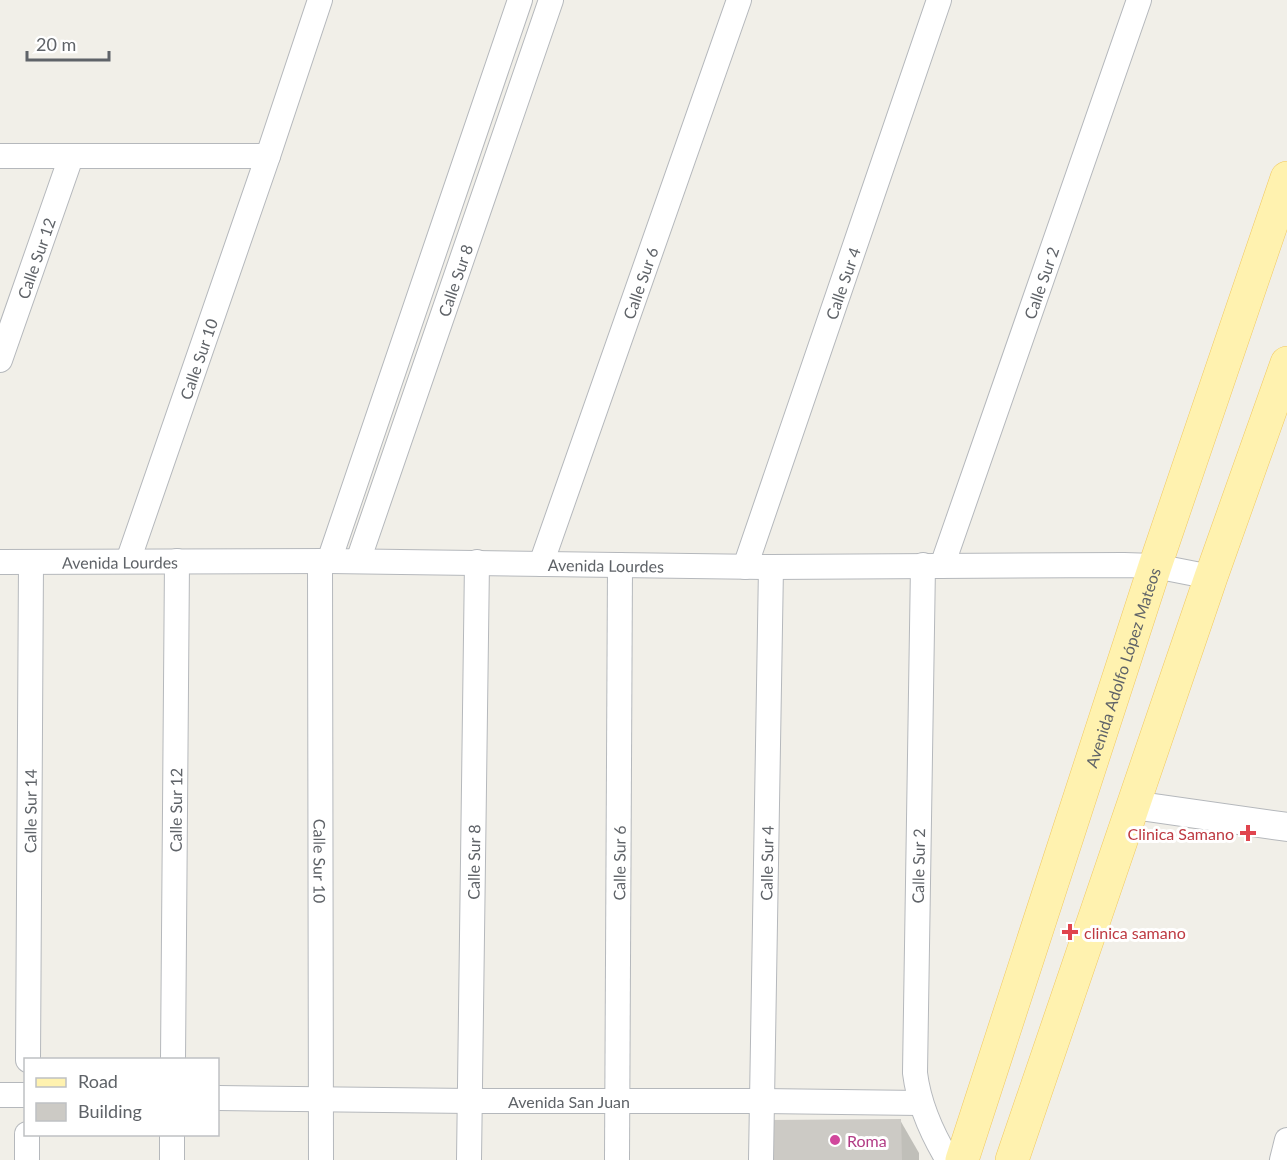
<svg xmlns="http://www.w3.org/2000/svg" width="1287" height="1160" viewBox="0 0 1287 1160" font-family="Lato,sans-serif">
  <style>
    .shadow { fill: #0003 }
    .building { fill: #cccac5 }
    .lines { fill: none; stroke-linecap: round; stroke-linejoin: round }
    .minor-casing { stroke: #b5b8bc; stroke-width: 26 }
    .tertiary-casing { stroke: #b5b8bc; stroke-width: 30 }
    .primary-casing { stroke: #f2c960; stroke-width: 34 }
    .minor { stroke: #fff; stroke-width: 24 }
    .tertiary { stroke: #fff; stroke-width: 28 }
    .primary { stroke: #fff2af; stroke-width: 33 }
    .health-dot { fill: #e0444e; stroke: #fff; stroke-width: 2 }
    .hotel-dot { fill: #d1479c; stroke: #fff; stroke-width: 2 }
    .labels { text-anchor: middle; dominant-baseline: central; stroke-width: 6; stroke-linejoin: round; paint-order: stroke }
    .street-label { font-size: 16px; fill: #5f6368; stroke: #fff }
    .health-label { font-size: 16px; fill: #be3a42; stroke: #fff; text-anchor: end }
    .hotel-label { font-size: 16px; fill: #b23c85; stroke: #fff; text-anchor: start }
  </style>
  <rect width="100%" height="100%" fill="#f1efe8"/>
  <!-- shadow -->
  <path class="shadow" d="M900 1120 919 1153V1160H769Z"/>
  <!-- building -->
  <path class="building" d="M901 1119 902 1160H767V1120Z"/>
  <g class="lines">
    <!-- minor casing -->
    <g class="minor-casing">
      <g id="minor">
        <path d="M0 156H268"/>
        <path id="s1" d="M0 360 71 157"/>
        <path id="s2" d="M128 561 268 156 320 0"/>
        <path id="s3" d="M320 561 321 1160"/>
        <path d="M329 561 520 0"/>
        <path id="s4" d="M358 561 551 0"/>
        <path id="s5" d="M0 562 329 561 771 567 1124 565 1155 566 1211 577"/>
        <path id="s6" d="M541 564 739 0"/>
        <path d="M923 565 915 1073C919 1105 931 1132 948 1160"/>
        <path id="s7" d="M942 566 1139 0"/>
        <path id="s8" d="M745 567 939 0"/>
        <path id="s9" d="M28 1060 31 563"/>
        <path id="s10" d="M173 1060 177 561"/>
        <path d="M0 1095H26"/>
        <path id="s11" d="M218 1098 470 1101H762L920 1103"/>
        <path d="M27 1160V1134"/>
        <path d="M172 1160V1134"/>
        <path id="s12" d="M469 1160 477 562"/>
        <path id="s13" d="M617 1160 620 565"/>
        <path id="s14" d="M761 1160 771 567"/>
        <path d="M1282 1160 1287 1140"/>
      </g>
    </g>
    <!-- tertiary casing -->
    <g class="tertiary-casing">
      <path id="tertiary" d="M1133 805 1287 827"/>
    </g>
    <!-- primary casing -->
    <g class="primary-casing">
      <g id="primary">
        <path id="s15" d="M962 1160 1155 566 1287 178"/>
        <path d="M1012 1160 1211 577 1287 363"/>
      </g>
    </g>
    <!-- minor -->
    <use href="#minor" class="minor"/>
    <!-- tertiary -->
    <use href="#tertiary" class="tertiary"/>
    <!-- primary -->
    <use href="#primary" class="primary"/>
  </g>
  <!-- markers -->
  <g class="health-dot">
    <path d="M1245 824h6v6h6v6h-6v6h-6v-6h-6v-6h6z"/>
    <path d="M1067 923h6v6h6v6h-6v6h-6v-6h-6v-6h6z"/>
  </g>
  <circle class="hotel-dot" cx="835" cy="1140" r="6"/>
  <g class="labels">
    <!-- street labels -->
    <g class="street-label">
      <text stroke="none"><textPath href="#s1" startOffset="108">Calle Sur 12</textPath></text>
      <text stroke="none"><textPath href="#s4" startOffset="297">Calle Sur 8</textPath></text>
      <text stroke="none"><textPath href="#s6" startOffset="298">Calle Sur 6</textPath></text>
      <text stroke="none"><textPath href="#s8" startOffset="300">Calle Sur 4</textPath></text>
      <text stroke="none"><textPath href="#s7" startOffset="300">Calle Sur 2</textPath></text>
      <text stroke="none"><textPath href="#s2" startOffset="214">Calle Sur 10</textPath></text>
      <text stroke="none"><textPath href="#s5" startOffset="120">Avenida Lourdes</textPath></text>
      <text stroke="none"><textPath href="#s5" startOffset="606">Avenida Lourdes</textPath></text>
      <text stroke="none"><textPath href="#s15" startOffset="518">Avenida Adolfo López Mateos</textPath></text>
      <text stroke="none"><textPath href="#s10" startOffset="250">Calle Sur 12</textPath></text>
      <text stroke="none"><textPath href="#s9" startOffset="249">Calle Sur 14</textPath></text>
      <text stroke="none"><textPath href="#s3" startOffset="300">Calle Sur 10</textPath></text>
      <text stroke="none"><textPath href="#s12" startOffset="298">Calle Sur 8</textPath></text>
      <text stroke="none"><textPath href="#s13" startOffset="297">Calle Sur 6</textPath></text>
      <text stroke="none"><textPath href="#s14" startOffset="297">Calle Sur 4</textPath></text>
      <text transform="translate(918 866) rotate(-89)">Calle Sur 2</text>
      <text stroke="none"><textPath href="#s11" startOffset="351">Avenida San Juan</textPath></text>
    </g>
    <!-- health labels -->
    <g class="health-label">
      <text x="1234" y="833">Clinica Samano</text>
      <text x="1084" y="932" text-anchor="start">clinica samano</text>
    </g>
    <!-- hotel labels -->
    <g class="hotel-label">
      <text x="847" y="1140">Roma</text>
    </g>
  </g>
  <!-- legend -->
  <rect x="24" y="1058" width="195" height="78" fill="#ffffff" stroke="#bfc1c3" stroke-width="1.5"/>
  <rect x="36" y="1078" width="30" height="9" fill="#fff2af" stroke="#bfc1c3" stroke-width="1.5"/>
  <text x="78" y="1088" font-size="18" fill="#5f6368">Road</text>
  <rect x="36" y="1103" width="30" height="18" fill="#cccac5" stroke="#bfc1c3" stroke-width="1.5"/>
  <text x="78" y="1118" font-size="18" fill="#5f6368">Building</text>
  <!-- scale -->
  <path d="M27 51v9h82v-9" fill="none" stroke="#5f6368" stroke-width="3"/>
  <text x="36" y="51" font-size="18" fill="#5f6368" stroke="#ffffff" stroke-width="4.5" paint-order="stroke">20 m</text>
</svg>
